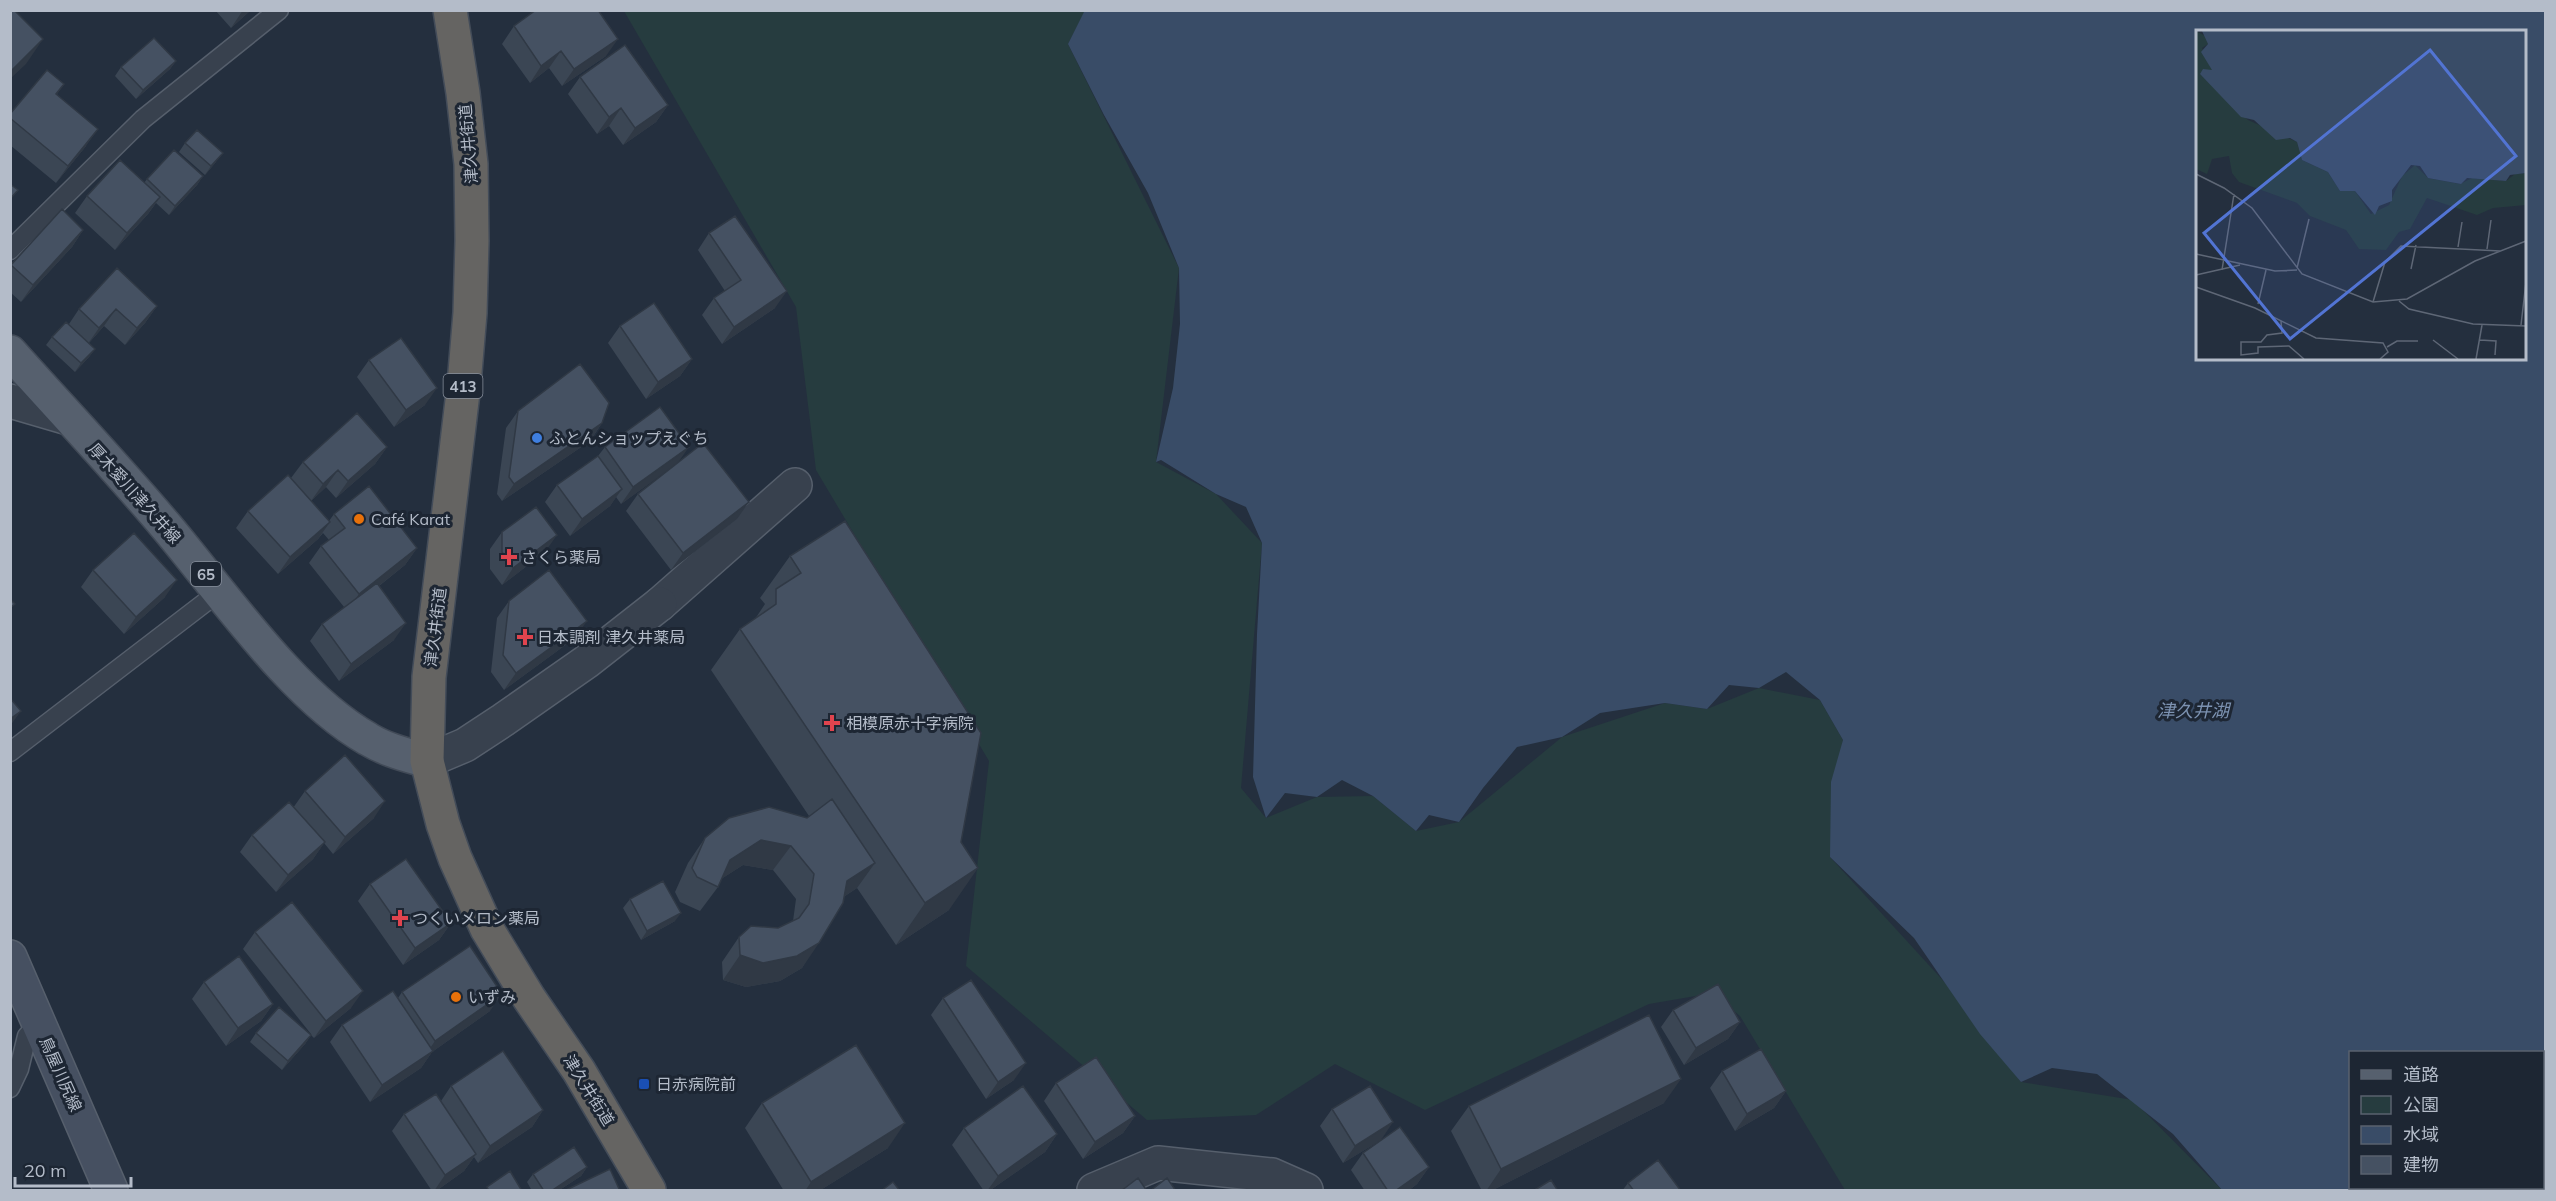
<svg xmlns="http://www.w3.org/2000/svg" width="2556" height="1201" viewBox="0 0 2556 1201" font-family="Mulish,'Noto Sans JP',sans-serif">
  <style>
    .green { fill: #263c3f }
    .water { fill: #394c67; fill-rule: evenodd }
    .lines { fill: none; stroke-linecap: round; stroke-linejoin: round }
    .service-casing { stroke: #565f6c; stroke-width: 21 }
    .minor-casing { stroke: #565f6c; stroke-width: 36 }
    .tertiary-casing { stroke: #565f6c; stroke-width: 36 }
    .secondary-casing { stroke: #565f6c; stroke-width: 36 }
    .primary-casing { stroke: #414a57; stroke-width: 36 }
    .trunk-casing { stroke: #434c59; stroke-width: 36 }
    .service { stroke: #38414e; stroke-width: 18 }
    .minor { stroke: #38414e; stroke-width: 33 }
    .tertiary { stroke: #38414e; stroke-width: 33 }
    .secondary { stroke: #465061; stroke-width: 33 }
    .primary { stroke: #56606e; stroke-width: 33 }
    .trunk { stroke: #656462; stroke-width: 33 }
    .wall { fill: #3b4654 }
    .shaded-wall { fill: #303945 }
    .building { fill: #455162; stroke: #303945; stroke-width: 1.5 }
    .shop-dot { fill: #3f7fe0; stroke: #1d2633; stroke-width: 2 }
    .food-dot { fill: #e8710a; stroke: #1d2633; stroke-width: 2 }
    .health-dot { fill: #e0444e; stroke: #1d2633; stroke-width: 2 }
    .transit-dot { fill: #1a4fb4; stroke: #1d2633; stroke-width: 2 }
    .labels { text-anchor: middle; dominant-baseline: central; stroke-width: 6; stroke-linejoin: round; paint-order: stroke }
    .shield { fill: #1d2633; stroke: #878f9c; stroke-width: 1.5 }
    .shield-label { font-size: 15px; font-weight: bold; fill: #b4bcc9 }
    .street-label { font-size: 16px; fill: #b4bcc9; stroke: #1d2633 }
    .poi-label { font-size: 16px; fill: #b4bcc9; stroke: #1d2633; text-anchor: start }
    .water-label { font-size: 18px; font-style: italic; fill: #7c92b1; stroke: #1d2633 }
    .inset-road { fill: none; stroke: #5e6776; stroke-width: 1.5 }
    .view { fill: #5274d3; fill-opacity: 0.15; stroke: #5274d3; stroke-width: 3 }
    .inset-edge { fill: none; stroke: #b4bcc9; stroke-width: 3 }
  </style>
  <rect width="100%" height="100%" fill="#242f3e"/>
  <!-- green -->
  <path class="green" d="M624 11H1085L1068 44 1179 268 1156 462 1216 494 1262 543 1241 788 1266 818 1317 797 1373 796 1416 831 1459 822 1562 737 1665 703 1707 709 1759 688 1820 700 1843 740 1830 857 1948 986 2021 1082 2133 1100 2222 1190H1845L1740 1016 1713 993 1649 1004 1425 1110 1335 1064 1256 1115 1147 1120 966 966 989 761 816 470 796 307Z"/>
  <!-- water -->
  <path class="water" d="M1085 10 2545 11V1190H2222L2173 1134 2097 1074 2052 1068 2021 1082 1980 1034 1914 938 1830 857 1831 782 1843 740 1820 700 1786 672 1759 688 1729 685 1707 709 1665 703 1600 713 1562 737 1517 747 1483 788 1459 822 1429 815 1416 831 1373 796 1342 780 1317 797 1285 793 1266 818 1253 777 1257 634 1262 543 1246 507 1216 494 1161 460 1156 462 1173 388 1180 324 1179 268 1148 193 1104 115 1068 44ZM2198 32H2524V358H2198ZM2350 1052H2542V1188H2350Z"/>
  <g class="lines">
    <!-- service casing -->
    <g class="service-casing">
      <path id="service" d="M10 250 143 119 279 10
        M10 752 220 591
        M10 1088 19 1069 27 1036 39 1023"/>
    </g>
    <!-- minor casing -->
    <g class="minor-casing">
      <path id="minor" d="M10 401 68 418
        M660 604 795 485
        M1094 1190 1158 1163 1272 1175 1306 1190"/>
    </g>
    <!-- tertiary casing -->
    <g class="tertiary-casing">
      <path id="tertiary" d="M427 761 465 745 503 720 586 662 660 604"/>
    </g>
    <!-- secondary casing -->
    <g class="secondary-casing">
      <path id="secondary" d="M10 957 111 1190"/>
    </g>
    <!-- primary casing -->
    <g class="primary-casing">
      <path id="primary" d="M10 352C62 410 115 466 165 525 221 591 293 697 368 739 386 750 407 755 427 761"/>
    </g>
    <!-- trunk casing -->
    <g class="trunk-casing">
      <path id="trunk" d="M450 10 463 93 471 164 472 241 470 313 464 384 429 677 427 761 443 824 455 858 487 929 529 998 579 1071 649 1190"/>
    </g>
    <!-- service -->
    <use href="#service" class="service"/>
    <!-- minor -->
    <use href="#minor" class="minor"/>
    <!-- tertiary -->
    <use href="#tertiary" class="tertiary"/>
    <!-- secondary -->
    <use href="#secondary" class="secondary"/>
    <!-- primary -->
    <use href="#primary" class="primary"/>
    <!-- trunk -->
    <use href="#trunk" class="trunk"/>
  </g>
  <!-- wall -->
  <path class="wall" d="M215 10H251L231 28Z
    M514 26 606 56 562 86 549 68 530 83 502 44Z
    M176 61 170 69 136 99 115 76 121 67Z
    M580 77 668 105 656 122 623 145 609 126 597 134 568 94Z
    M64 84 57 94 86 146 56 183 10 145V114Z
    M185 143 216 162 205 175 179 152Z
    M203 176 197 185 169 215 156 203 148 214 115 250 75 213 87 196 144 183 147 179Z
    M62 209 83 230 72 247 21 302 10 292V265Z
    M709 233 775 308 722 344 702 315 714 298 725 291 698 250Z
    M157 306 145 323 125 345 104 326 89 343 95 349 89 357 75 372 46 345 52 337 69 324 79 309Z
    M620 326 692 359 680 376 646 399 608 343Z
    M369 360 425 405 394 427 357 377Z
    M518 411 602 423 590 441 502 501 497 494 506 428Z
    M387 447 375 464 336 498 326 487 311 501 329 521 334 514 417 548 405 565 379 586 394 640 339 681 310 641 322 624 344 607 309 563 321 546 329 540 323 533 318 539 278 574 236 528 248 511 291 478 303 462Z
    M605 447 677 463 737 519 671 570 626 511 638 494 673 466 621 504 616 497 610 506 570 536 545 502 557 485 598 456Z
    M845 521 961 842 949 910 896 945 857 888 845 896 802 968 780 981 746 987 723 980 722 962 739 937 778 928 793 921 796 899 773 870 743 865 721 879 718 887 700 911 680 902 675 892 688 863 705 838 807 818 809 816 711 670 740 629 755 619 765 604 760 598 790 556Z
    M502 532 545 552 502 585 490 569V549Z
    M93 570 165 597 124 634 81 587Z
    M509 601 575 638 504 690 491 672 497 618Z
    M305 791 374 818 333 854 324 843 313 859 276 892 240 852 252 835 293 808Z
    M370 884 451 923 439 940 403 965 358 901Z
    M630 899 675 921 641 940 623 908Z
    M255 932 351 1008 314 1038 311 1035 305 1044 282 1070 250 1042 256 1033 311 1034 243 949Z
    M204 982 273 1004 261 1021 226 1046 192 999Z
    M402 992 490 1011 432 1052 421 1068 370 1102 330 1042 342 1025 398 998Z
    M943 998 1014 1080 986 1099 931 1015Z
    M1673 1010 1740 1022 1728 1039 1684 1065 1661 1027Z
    M1722 1071 1786 1091 1774 1108 1735 1131 1710 1088Z
    M1056 1083 1135 1116 1123 1133 1083 1159 1044 1101Z
    M451 1086 543 1110 532 1127 478 1163 474 1157 464 1171 436 1191H432L392 1131 404 1114 441 1101Z
    M762 1103 888 1148 819 1191H784L745 1128Z
    M1664 1103 1491 1191H1482L1451 1131 1469 1106Z
    M1332 1109 1381 1140 1343 1163 1320 1126Z
    M964 1128 1057 1134 1045 1152 989 1191H984L952 1145Z
    M1363 1153 1429 1167 1417 1184 1408 1191H1365L1351 1170Z
    M587 1167 581 1176 558 1191H532L527 1182 533 1174Z
    M1628 1183 1681 1191H1622Z"/>
  <!-- shaded-wall -->
  <path class="shaded-wall" d="M243 10H251L231 28Z
    M43 39 26 64 10 79V72Z
    M618 39 606 56 562 86 574 69Z
    M561 51 549 68 530 83 541 66Z
    M176 61 170 69 136 99 143 90Z
    M668 105 656 122 623 145 635 128Z
    M621 108 609 126 597 134 609 117Z
    M98 129 86 146 56 183 68 166Z
    M223 153 216 162 205 175 211 166Z
    M203 176 197 185 169 215 175 206Z
    M160 197 148 214 115 250 127 233Z
    M83 230 72 247 21 302 33 285Z
    M787 291 775 308 722 344 734 327Z
    M157 306 145 323 125 345 137 328Z
    M116 309 104 326 87 345 99 328Z
    M95 349 89 357 75 372 81 363Z
    M692 359 680 376 646 399 658 382Z
    M437 388 425 405 394 427 406 410Z
    M602 423 590 441 502 501 514 484Z
    M387 447 375 464 336 498 348 481Z
    M689 447 677 464 621 504 633 487Z
    M338 470 326 487 311 501 323 484Z
    M622 489 610 506 570 536 582 519Z
    M749 502 737 519 671 570 683 553Z
    M330 522 318 539 278 574 290 557Z
    M557 535 545 552 502 585 513 568Z
    M417 548 405 565 347 611 359 594Z
    M177 580 165 597 124 634 136 617Z
    M587 621 575 638 504 690 516 673Z
    M406 623 394 640 339 681 351 664Z
    M21 711 10 726V719Z
    M385 801 374 818 333 854 345 837Z
    M761 840 791 846 773 870 743 865 712 885 730 860Z
    M325 842 313 859 276 892 288 875Z
    M875 863 857 888 830 906 847 881Z
    M978 868 949 910 896 945 925 903Z
    M681 913 675 921 641 940 647 931Z
    M451 923 439 940 403 965 415 948Z
    M819 943 802 968 780 981 746 987 723 980 740 955Z
    M363 991 351 1008 314 1038 326 1021Z
    M502 994 490 1011 432 1052 421 1068 370 1102 382 1085 424 1057 435 1041Z
    M273 1004 261 1021 226 1046 238 1028Z
    M1740 1022 1728 1039 1684 1065 1696 1048Z
    M311 1035 305 1044 282 1070 288 1061Z
    M1026 1063 1014 1080 986 1099 998 1082Z
    M1681 1079 1664 1103 1491 1191H1486L1501 1169Z
    M1786 1091 1774 1108 1735 1131 1747 1114Z
    M543 1110 532 1127 478 1163 490 1146Z
    M1135 1116 1123 1133 1083 1159 1095 1142Z
    M1393 1122 1381 1140 1343 1163 1355 1146Z
    M905 1123 888 1148 819 1191H805L811 1182Z
    M1057 1134 1045 1152 989 1191H987L998 1176Z
    M476 1154 464 1171 436 1191H434L445 1175Z
    M587 1167 581 1176 558 1191H551Z
    M1429 1167 1417 1184 1408 1191H1395Z"/>
  <!-- building -->
  <path class="building" d="M10 10H14L43 39 10 72Z
    M536 10H598L618 39 574 69 561 51 541 66 514 26Z
    M154 38 176 61 143 90 121 67Z
    M625 45 668 105 635 128 621 108 609 117 580 77Z
    M47 70 64 84 56 94 98 129 68 166 10 118V114Z
    M197 130 223 153 211 166 185 143Z
    M174 150 203 176 175 206 147 179Z
    M120 160 160 197 127 233 87 196Z
    M10 184 18 190 10 199Z
    M62 209 83 230 33 285 11 265Z
    M735 216 787 291 734 327 714 298 741 280 709 233Z
    M117 268 157 306 137 328 116 309 99 328 79 309Z
    M654 303 692 359 658 382 620 326Z
    M66 322 95 349 81 363 52 337Z
    M401 338 437 388 406 410 369 360Z
    M580 364 609 403 602 423 514 484 509 477 518 411Z
    M660 407 689 447 633 487 605 447Z
    M357 413 387 447 348 481 338 470 323 484 303 462Z
    M703 443 749 502 683 553 638 494Z
    M598 456 622 489 582 519 557 485Z
    M288 475 330 522 290 557 248 511Z
    M369 486 417 548 359 594 321 546 345 528 334 514Z
    M536 507 557 535 513 568 502 552V532Z
    M845 521 981 733 961 842 978 868 925 903 740 629 776 604V589L801 573 790 556Z
    M134 533 177 580 136 617 93 570Z
    M549 570 587 621 516 673 503 655 509 601Z
    M377 583 406 623 351 664 322 624Z
    M10 599 15 604 10 608Z
    M10 698 21 711 10 719Z
    M345 755 385 801 345 837 305 791Z
    M832 799 875 863 847 881 843 903 819 943 797 956 763 963 740 955 739 937 751 926 778 928 799 918 809 904 814 874 791 846 761 840 730 860 718 887 697 877 692 868 705 838 729 818 769 807 807 818Z
    M289 802 325 842 288 875 252 835Z
    M406 859 451 923 415 948 370 884Z
    M663 881 681 913 647 931 630 899Z
    M292 902 363 991 326 1021 255 932Z
    M470 946 502 994 435 1041 402 992Z
    M239 956 273 1004 238 1028 204 982Z
    M971 980 1026 1063 998 1082 943 998Z
    M1718 984 1740 1022 1696 1048 1673 1010Z
    M393 991 433 1051 382 1085 342 1025Z
    M279 1007 311 1035 288 1061 256 1033Z
    M1649 1015 1681 1079 1501 1169 1469 1106Z
    M856 1045 905 1123 811 1182 762 1103Z
    M1761 1049 1786 1091 1747 1114 1722 1071Z
    M503 1051 543 1110 490 1146 451 1086Z
    M1096 1057 1135 1116 1095 1142 1056 1083Z
    M1023 1086 1057 1134 998 1176 964 1128Z
    M1370 1086 1393 1122 1355 1146 1332 1109Z
    M436 1094 476 1154 445 1175 404 1114Z
    M1400 1127 1429 1167 1395 1191H1388L1363 1153Z
    M574 1147 587 1167 551 1191H544L533 1174Z
    M1658 1160 1681 1191H1634L1628 1183Z
    M610 1169 620 1191H564Z
    M510 1171 522 1191H489L487 1187Z
    M1138 1178 1147 1191H1121Z
    M1167 1178 1176 1191H1150Z
    M1551 1180 1558 1191H1533Z
    M893 1182 900 1191H881Z"/>
  <!-- markers -->
  <circle class="shop-dot" cx="537" cy="438" r="6"/>
  <g class="food-dot">
    <circle cx="359" cy="519" r="6"/>
    <circle cx="456" cy="997" r="6"/>
  </g>
  <g class="health-dot">
    <path d="M506 548h6v6h6v6h-6v6h-6v-6h-6v-6h6z"/>
    <path d="M522 628h6v6h6v6h-6v6h-6v-6h-6v-6h6z"/>
    <path d="M829 714h6v6h6v6h-6v6h-6v-6h-6v-6h6z"/>
    <path d="M397 909h6v6h6v6h-6v6h-6v-6h-6v-6h6z"/>
  </g>
  <rect class="transit-dot" x="638" y="1078" width="12" height="12" rx="3"/>
  <g class="labels">
    <!-- shield labels -->
    <g class="shield">
      <rect x="443.5" y="374" width="39" height="24" rx="4.5"/>
      <rect x="191" y="562" width="30" height="24" rx="4.5"/>
    </g>
    <g class="shield-label">
      <text x="463" y="386">413</text>
      <text x="206" y="574">65</text>
    </g>
    <!-- street labels -->
    <g class="street-label">
      <text transform="translate(468 144) rotate(-95)">津久井街道</text>
      <text transform="translate(135 493) rotate(48)">厚木愛川津久井線</text>
      <text transform="translate(435 627) rotate(-83)">津久井街道</text>
      <text transform="translate(61 1074) rotate(66)">鳥屋川尻線</text>
      <text transform="translate(589 1090) rotate(58)">津久井街道</text>
    </g>
    <!-- poi labels -->
    <g class="poi-label">
      <text x="549" y="438">ふとんショップえぐち</text>
      <text x="371" y="519">Café Karat</text>
      <text x="521" y="557">さくら薬局</text>
      <text x="537" y="637">日本調剤 津久井薬局</text>
      <text x="846" y="723">相模原赤十字病院</text>
      <text x="412" y="918">つくいメロン薬局</text>
      <text x="468" y="997">いずみ</text>
      <text x="656" y="1084">日赤病院前</text>
    </g>
    <!-- water labels -->
    <g class="water-label">
      <text x="2193" y="710">津久井湖</text>
    </g>
  </g>
  <!-- overview -->
  <g transform="translate(2196 30)">
    <rect width="330" height="330" fill="#242f3e"/>
    <path d="M0 1 11 7 12 14 6 18 17 40 4 44 52 90 101 112 106 130 132 142 144 161H159L175 184 193 175 206 146 219 135 232 148 264 154 276 148 310 151 319 144 330 143V175L297 178 281 185 231 168 214 199 203 202 190 220 163 219 150 200 114 186 101 173 43 152 36 143 33 126 16 129 11 144 0 139Z" fill="#263c3f"/>
    <path d="M6 1H330V143L314 145 310 151 271 148 265 154 232 148 224 136 215 135 196 160V171L183 176 179 185 159 161H144L132 142 106 130 101 112 94 108 80 110 58 90 45 87 4 44 7 39 16 40 5 22 12 14Z" fill="#394c67"/>
    <path class="inset-road" d="M0 144 28 158 56 178 106 244 177 272 211 269 279 231 330 211M262 217 266 192M291 219 295 190M0 224 79 241 101 240M101 238 113 189M215 239 220 215M26 240 38 164M0 245 44 235M0 257 59 278 120 308 187 313 192 322 184 329M203 271 213 279 277 294 330 296M177 272 189 232 205 216 304 221M62 274 70 240M85 291 86 303 71 305 65 312H45V325L62 323V317L93 316 108 329M325 295 330 252M237 310 262 329M284 310 300 311 299 325M191 317 201 311H222M280 329 286 295"/>
    <path class="view" d="M234 20 320 126 94 309 8 203Z"/>
    <rect width="330" height="330" class="inset-edge"/>
  </g>
  <!-- border -->
  <rect width="2556" height="1201" fill="none" stroke="#b4bcc9" stroke-width="24"/>
  <!-- legend -->
  <rect x="2349" y="1051" width="195" height="138" fill="#1d2633" stroke="#59626f" stroke-width="1.5"/>
  <rect x="2361" y="1070" width="30" height="9" fill="#56606e" stroke="#59626f" stroke-width="1.5"/>
  <text x="2403" y="1081" font-size="18" fill="#b4bcc9">道路</text>
  <rect x="2361" y="1096" width="30" height="18" fill="#263c3f" stroke="#59626f" stroke-width="1.5"/>
  <text x="2403" y="1111" font-size="18" fill="#b4bcc9">公園</text>
  <rect x="2361" y="1126" width="30" height="18" fill="#394c67" stroke="#59626f" stroke-width="1.5"/>
  <text x="2403" y="1141" font-size="18" fill="#b4bcc9">水域</text>
  <rect x="2361" y="1156" width="30" height="18" fill="#455162" stroke="#59626f" stroke-width="1.5"/>
  <text x="2403" y="1171" font-size="18" fill="#b4bcc9">建物</text>
  <!-- scale -->
  <path d="M15 1177v9h116v-9" fill="none" stroke="#b4bcc9" stroke-width="3"/>
  <text x="24" y="1177" font-size="18" fill="#b4bcc9" stroke="#1d2633" stroke-width="4.5" paint-order="stroke">20 m</text>
</svg>
